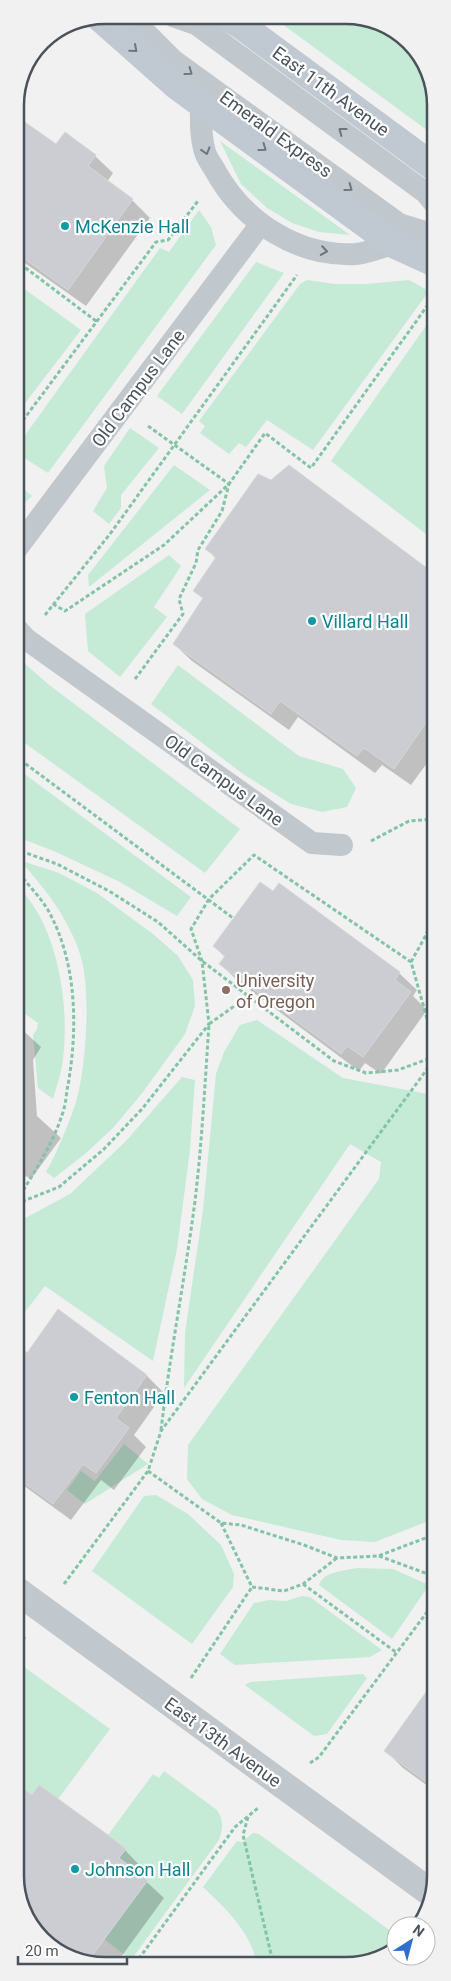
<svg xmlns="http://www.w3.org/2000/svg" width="451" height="1981" viewBox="0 0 451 1981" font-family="Roboto,sans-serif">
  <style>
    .green { fill: #c5ead5 }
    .shadow { fill: #0003 }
    .building { fill: #cbcdd2; stroke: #d5d7db }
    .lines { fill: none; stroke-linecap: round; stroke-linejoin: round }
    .path { stroke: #81c4a6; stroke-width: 3; stroke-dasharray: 4 2.5; stroke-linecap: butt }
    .service { stroke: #c0c7cd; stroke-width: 22 }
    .pedestrian { stroke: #c0c7cd; stroke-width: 28 }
    .secondary { stroke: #c0c8d1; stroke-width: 28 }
    .oneway { stroke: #6d767e }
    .oneway2 { stroke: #6d767d }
    .culture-dot { fill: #0f9aa8; stroke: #fff; stroke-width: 2 }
    .education-dot { fill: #8d6e63; stroke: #fff; stroke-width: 2 }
    .labels { text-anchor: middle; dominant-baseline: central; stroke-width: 4.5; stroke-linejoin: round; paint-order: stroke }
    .street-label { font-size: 18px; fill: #4a535b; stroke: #fff }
    .culture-label { font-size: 18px; fill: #0d838f; stroke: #fff; text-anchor: start }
    .education-label { font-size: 18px; fill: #785e54; stroke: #fff; text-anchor: start }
    .rim { fill: none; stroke: #4a535b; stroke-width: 2.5 }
  </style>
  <rect width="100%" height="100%" fill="#f2f1f1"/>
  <!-- green -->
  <path class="green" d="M281 17 369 18 414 45 435 93V136L278 21Z
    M220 141 350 235 319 232 292 223 267 208 241 184Z
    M199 210 211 227 216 245 48 473 15 452V449L160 248 169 252Z
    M256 262 284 273 182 414 157 396Z
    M307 280 335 284H366L409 280 429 291 313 450 267 420 246 447 239 443 229 454 200 433 205 426 199 421 300 284Z
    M15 282 81 330 19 411 15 409Z
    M435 313V541L331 461Z
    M130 428 159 448 121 495V508L109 524 93 511 107 488 104 466Z
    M174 465 210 490 89 587 88 575Z
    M15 482 32 496 15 512Z
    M169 555 181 566 154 607 167 617 120 677 88 651 85 614Z
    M15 655 48 684 240 829 205 873 15 736Z
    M178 665 299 756 343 769 356 788 347 807 322 812 291 804 243 774 151 704Z
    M15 767 191 897 177 916 120 882 56 852 15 836Z
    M25 862 59 873 97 893 153 934 178 956 193 980 195 1006 185 1034 143 1092 113 1128 85 1154 54 1178 46 1172C58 1150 68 1126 76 1102 86 1067 90 1001 83 966 81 954 75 940 70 930 58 905 42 886 24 865Z
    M15 884C59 923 71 1010 62 1066 60 1077 56 1088 53 1099L38 1088 33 1035 37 1029 38 1023 15 1007Z
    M257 1020 343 1078 428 1094 436 1090V1518L375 1542 341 1540 232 1515 202 1499 187 1479 188 1445 379 1179 381 1162 350 1144 184 1388 185 1333 203 1210 216 1074 224 1052 240 1025Z
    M182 1077 195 1080 190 1150 177 1249 153 1361 45 1286 17 1322 16 1321V1223L70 1194 126 1141Z
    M124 1444 148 1464 85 1504 67 1490 81 1471 95 1481Z
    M156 1495 188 1514 221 1545 234 1574 233 1587 192 1644 92 1571 144 1496Z
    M357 1568 393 1569 429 1585 392 1639 319 1585C324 1571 344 1571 357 1568Z
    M302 1596 310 1597 382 1650 370 1657 235 1665 220 1654 254 1603 269 1600 286 1601Z
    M16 1661 110 1729 58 1799 39 1785 32 1795 16 1783Z
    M363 1674 367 1678 327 1734 314 1736 245 1685 250 1682Z
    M164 1771 217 1810C224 1820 223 1829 219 1840L131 1960 104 1939 148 1880 119 1858 126 1849 108 1835 153 1774 159 1778Z
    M253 1833 259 1834 396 1935V1946L358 1965H257C251 1932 227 1910 203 1887L237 1841 242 1842Z"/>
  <!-- shadow -->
  <path class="shadow" d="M15 116 57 146 95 156 113 173 107 182 132 200 150 218 86 306 22 261 15 270Z
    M289 466 435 576V763L430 759 411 785 382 765 375 773 298 717 289 730 192 661 174 644 203 599 195 591 216 559 207 549 271 482Z
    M280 885 399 973 417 990 413 996 427 1010 381 1074 365 1063 359 1071 238 981 220 964 225 957 214 946 273 893Z
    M15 1023 41 1047 33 1060 37 1116 61 1138 31 1179 26 1176 16 1190Z
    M16 1344 28 1353 147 1376 164 1393 134 1435 146 1447 114 1490 101 1480 71 1520 16 1480Z
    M436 1680V1792L403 1768 386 1751Z
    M16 1784 32 1796 125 1850 142 1868 138 1874 164 1898 116 1964H87L37 1936 16 1888Z"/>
  <!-- building -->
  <path class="building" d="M15 115 56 144 65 132 96 155 88 166 133 199 68 290 15 252Z
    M289 465 435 574V732L425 724 394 769 364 748 357 756 280 701 271 714 173 644 203 598 193 591 216 557 205 549 258 474 271 480Z
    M260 882 273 891 279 883 400 972 395 980 411 992 363 1057 347 1046 341 1054 219 964 225 956 213 946Z
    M58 1309 147 1375 116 1418 129 1428 96 1473 83 1464 53 1504 16 1477V1344L27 1353Z
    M436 1678V1789L384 1751Z
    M16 1783 32 1795 39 1785 108 1835 126 1849 119 1858 148 1880 86 1964 37 1936 16 1888Z"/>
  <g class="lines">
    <!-- path -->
    <path class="path" d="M15 260 96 321
      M15 431 156 242 168 240 198 201
      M53 604 65 611 164 545 229 484 265 433 311 468 435 295
      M45 615 110 534 297 275
      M135 679 183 614 179 599 196 563 198 550 222 511 229 484 148 426
      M15 756 233 918
      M371 841 409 821 435 819
      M15 849 57 864 109 891 158 922 202 961 334 1061 366 1073 398 1070 436 1056
      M15 868C25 882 39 895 48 910 77 962 78 1028 68 1085 66 1094 66 1105 62 1115 52 1146 33 1174 16 1202
      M411 962 426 935 436 909
      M16 1204 59 1187 104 1149 142 1109 209 1024 202 961 191 929 209 899 254 855 411 962 436 1050
      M161 1430C170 1354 185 1278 195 1201 202 1142 205 1083 209 1024L247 997
      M148 1471 221 1523 241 1525 304 1545 337 1558 378 1556 436 1534
      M221 1523 252 1587
      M379 1556 436 1577
      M64 1584 148 1471 161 1431 436 1057
      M303 1584 397 1653
      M252 1587 284 1591 303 1584 337 1558
      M16 1650 25 1637
      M191 1678 252 1587
      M310 1763 319 1757 436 1600
      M248 1817 243 1835 271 1954 276 1965
      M135 1964 235 1827 258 1808"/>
    <!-- service -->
    <path class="service" d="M128 15 174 61 399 224 435 235
      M173 16 196 24 426 193 435 204
      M201 103C201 119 200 136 205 152 207 159 213 166 216 172 244 222 298 257 356 254 368 253 381 247 393 244
      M15 551 260 225
      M15 627 26 639 312 843 342 845"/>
    <!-- pedestrian -->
    <path class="pedestrian" d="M16 1590 431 1893"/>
    <!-- secondary -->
    <path class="secondary" d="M98 16 177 86 393 244 435 263
      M226 16 242 26 435 168"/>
  </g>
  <!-- one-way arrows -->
  <defs><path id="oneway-chevron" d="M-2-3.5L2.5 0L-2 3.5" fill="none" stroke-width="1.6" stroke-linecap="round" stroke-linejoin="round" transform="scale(1.25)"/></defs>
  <g class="oneway">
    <use href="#oneway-chevron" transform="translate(134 49) rotate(41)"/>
    <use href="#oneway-chevron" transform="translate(263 148) rotate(36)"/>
  </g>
  <g class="oneway2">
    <use href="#oneway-chevron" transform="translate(189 72) rotate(36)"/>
    <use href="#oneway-chevron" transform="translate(342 131) rotate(-143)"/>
    <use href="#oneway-chevron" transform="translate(206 151) rotate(73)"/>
    <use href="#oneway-chevron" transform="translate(349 188) rotate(36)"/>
    <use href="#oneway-chevron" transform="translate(324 251) rotate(9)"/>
  </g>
  <!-- markers -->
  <g class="culture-dot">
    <circle cx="65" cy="226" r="5"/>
    <circle cx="312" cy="621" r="5"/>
    <circle cx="74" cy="1397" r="5"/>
    <circle cx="75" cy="1869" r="5"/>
  </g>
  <circle class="education-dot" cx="226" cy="990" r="5"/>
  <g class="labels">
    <!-- street labels -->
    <g class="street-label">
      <text transform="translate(331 91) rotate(36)">East 11th Avenue</text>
      <text transform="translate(276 134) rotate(36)">Emerald Express</text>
      <text transform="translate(138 388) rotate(-53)">Old Campus Lane</text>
      <text transform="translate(224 780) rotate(36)">Old Campus Lane</text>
      <text transform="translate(223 1742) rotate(36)">East 13th Avenue</text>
    </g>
    <!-- culture labels -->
    <g class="culture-label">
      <text x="75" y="226">McKenzie Hall</text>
      <text x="322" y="621">Villard Hall</text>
      <text x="84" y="1397">Fenton Hall</text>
      <text x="85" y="1869">Johnson Hall</text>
    </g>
    <!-- education labels -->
    <g class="education-label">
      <text x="236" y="980">University<tspan x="236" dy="21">of Oregon</tspan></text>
    </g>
  </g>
  <!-- crop -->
  <path d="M0 0H451V1981H0ZM105 24H346A81 81 0 0 1 427 105V1876A81 81 0 0 1 346 1957H105A81 81 0 0 1 24 1876V105A81 81 0 0 1 105 24Z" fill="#f1f1f2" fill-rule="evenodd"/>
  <path class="rim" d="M105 24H346A81 81 0 0 1 427 105V1876A81 81 0 0 1 346 1957H105A81 81 0 0 1 24 1876V105A81 81 0 0 1 105 24Z"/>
  <!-- north arrow -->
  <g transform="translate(411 1941) rotate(36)"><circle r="24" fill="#ffffff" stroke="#b7babd"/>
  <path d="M0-4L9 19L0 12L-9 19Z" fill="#306ecd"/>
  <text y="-8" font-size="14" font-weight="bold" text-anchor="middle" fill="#4a535b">N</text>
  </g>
  <!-- scale -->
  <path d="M18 1956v8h109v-8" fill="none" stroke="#4a535b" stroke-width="2.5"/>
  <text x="25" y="1956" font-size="15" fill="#4a535b" stroke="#ffffff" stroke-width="4" paint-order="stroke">20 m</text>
</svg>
